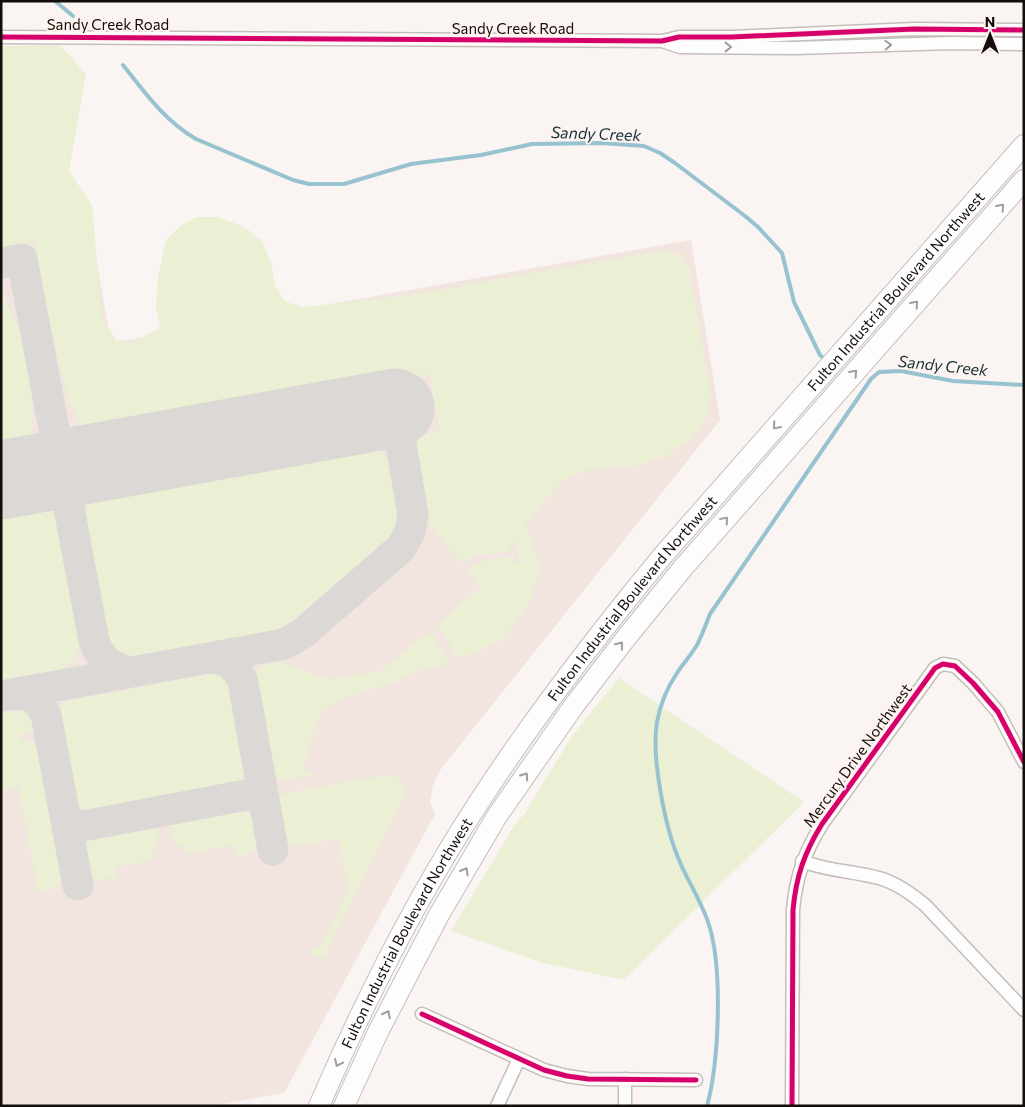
<svg xmlns="http://www.w3.org/2000/svg" width="1025" height="1107" viewBox="0 0 1025 1107" font-family="Commissioner,sans-serif">
  <style>
    .built { fill: #f2e4de }
    .green { fill: #ebf0d4 }
    .lines { fill: none; stroke-linecap: round; stroke-linejoin: round }
    .stream { stroke: #97c3d0; stroke-width: 4 }
    .taxiway { stroke: #dcd8d6; stroke-width: 31 }
    .runway { stroke: #dcd8d6; stroke-width: 79 }
    .minor-casing { stroke: #c5bfbc; stroke-width: 15 }
    .primary-casing { stroke: #c5bfbc; stroke-width: 22 }
    .minor { stroke: #fefdfd; stroke-width: 12 }
    .primary { stroke: #fefdfd; stroke-width: 20 }
    .cycleway-casing { stroke: #fef3ee; stroke-width: 8 }
    .cycleway { stroke: #d6006c; stroke-width: 5 }
    .oneway { stroke: #a09d9c }
    .labels { text-anchor: middle; dominant-baseline: central; stroke-width: 4; stroke-linejoin: round; paint-order: stroke }
    .street-label { font-size: 15px; fill: #130d0b; stroke: #fef3ee }
    .water-label { font-size: 16px; font-style: italic; fill: #11313b; stroke: #fef3ee }
  </style>
  <rect width="100%" height="100%" fill="#faf4f2"/>
  <!-- built -->
  <path class="built" d="M86 202 111 343 691 240 720 420 441 769 433 785 430 802 435 814 284 1093 211 1106H1V217Z"/>
  <!-- green -->
  <path class="green" d="M60 45 86 74 69 171 92 205 102 318 116 340 134 343 160 327 156 307 158 276 166 241 179 227 196 217H216L243 226 262 241 270 260 276 288 286 302 303 307 410 295 659 251 678 254 689 267 711 396 706 419 692 438 669 455 641 465 590 469 561 482 525 524 533 543 539 567 531 601 501 641 476 653 457 658 445 635 437 625 481 587 467 570C480 559 496 559 513 556L514 564 520 563 516 541 510 543 511 551 473 556 463 564 431 527 415 436 440 432 430 374 94 437 88 436 84 432 67 394 47 308 35 242 1 248V46Z
    M1 290 20 331 28 369 33 399 32 444 21 450 1 454Z
    M367 442 380 449 386 457 397 511 394 530 389 537 292 621 284 627 272 631 132 656C120 653 114 648 107 637L85 513 90 499 97 491Z
    M39 502C48 506 53 510 59 519L80 641C78 655 75 662 62 669L1 680V509Z
    M427 633 432 634 449 663 414 672 399 681 338 700 324 710 316 723 304 764 301 768 312 775 281 780 273 775 255 680 256 673 261 666 280 662 330 680 383 670Z
    M215 673 224 676 229 684 245 771 242 779 235 784 89 810 82 809 76 804 60 712 62 706 68 701Z
    M619 678 804 802 624 980 543 963 451 931 516 823 525 813 572 736Z
    M24 709C34 713 34 721 35 731L20 735V740L38 743 62 875 59 886 51 890 38 892 19 787 1 790V713Z
    M387 775C400 776 405 784 403 797L325 954 321 957H316L311 951 318 948 322 944 348 890 339 839 295 846C291 844 287 842 285 839 282 834 277 808 279 803 280 798 283 796 286 793Z
    M239 810 247 812C255 818 261 842 254 850 249 856 241 856 235 857L232 845 186 854 184 846H177L175 845 171 825 173 822Z
    M157 825 159 838 153 848V860L115 867 117 878 113 879 112 877 106 878V880C91 882 89 873 86 860 85 855 83 849 86 844 88 840 91 838 95 836Z"/>
  <g class="lines">
    <!-- stream -->
    <path class="stream" d="M55 1 73 16
      M123 65C145 93 165 121 196 139L293 180 309 184H344L411 164 481 155 532 144 602 143 644 146 660 153 675 163 745 216 758 227 782 253 794 302 820 355 827 361
      M707 1106C719 1062 723 969 709 925 702 902 688 882 679 860 665 827 651 757 657 722 660 705 667 688 677 673 683 664 691 655 697 645 702 635 706 624 710 614L871 379 879 372 901 371 953 381 1024 385"/>
    <!-- taxiway -->
    <path class="taxiway" d="M1 263 22 259 94 641C101 660 113 669 132 672
      M57 440C65 454 76 461 92 463 76 472 68 476 67 496 62 482 51 475 36 473 51 463 56 458 57 440Z
      M208 658C228 659 235 665 243 682L273 850
      M9 695C29 693 37 697 46 715L78 885
      M1 696 284 644 302 634 401 548 410 532 413 515 395 408
      M67 829 262 792"/>
    <!-- runway -->
    <path class="runway" d="M1 480 395 408"/>
    <!-- minor casing -->
    <g class="minor-casing">
      <path id="minor" d="M1 37 662 41 679 37H732L914 29 1024 30
        M662 41 680 47 795 48 950 43 1024 44
        M802 861C827 871 853 871 879 878 897 883 912 894 926 906L1024 1010
        M422 1014 544 1070 567 1076 588 1079 696 1080
        M497 1106 519 1059
        M625 1106V1079
        M792 1106 793 910C796 877 804 853 822 824L935 668 943 664 955 666 973 683 998 712 1024 762"/>
    </g>
    <!-- primary casing -->
    <g class="primary-casing">
      <g id="primary">
        <path id="s1" d="M319 1106C364 1002 415 900 477 805 534 717 598 634 665 553L1024 145"/>
        <path d="M344 1106 378 1032 440 913 497 816 573 707 626 638 682 569 1024 180"/>
      </g>
    </g>
    <!-- minor -->
    <use href="#minor" class="minor"/>
    <!-- primary -->
    <use href="#primary" class="primary"/>
    <!-- cycleway casing -->
    <g class="cycleway-casing">
      <path id="cycleway" d="M1 37 662 41 679 37H732L914 29 1024 30
        M422 1014 544 1070 567 1076 588 1079 696 1080
        M792 1106 793 910C796 877 804 853 822 824L935 668 943 664 955 666 973 683 998 712 1024 762"/>
    </g>
    <!-- cycleway -->
    <use href="#cycleway" class="cycleway"/>
  </g>
  <!-- one-way arrows -->
  <defs><path id="oneway-chevron" d="M-2-3.5L2.5 0L-2 3.5" fill="none" stroke-width="1.6" stroke-linecap="round" stroke-linejoin="round" transform="scale(1.25)"/></defs>
  <g class="oneway">
    <use href="#oneway-chevron" transform="translate(888 45) rotate(-2)"/>
    <use href="#oneway-chevron" transform="translate(728 47)"/>
    <use href="#oneway-chevron" transform="translate(1001 207) rotate(-49)"/>
    <use href="#oneway-chevron" transform="translate(915 304) rotate(-49)"/>
    <use href="#oneway-chevron" transform="translate(854 373) rotate(-48)"/>
    <use href="#oneway-chevron" transform="translate(776 426) rotate(131)"/>
    <use href="#oneway-chevron" transform="translate(725 520) rotate(-49)"/>
    <use href="#oneway-chevron" transform="translate(620 645) rotate(-52)"/>
    <use href="#oneway-chevron" transform="translate(525 776) rotate(-55)"/>
    <use href="#oneway-chevron" transform="translate(465 871) rotate(-60)"/>
    <use href="#oneway-chevron" transform="translate(387 1014) rotate(-63)"/>
    <use href="#oneway-chevron" transform="translate(338 1063) rotate(115)"/>
  </g>
  <g class="labels">
    <!-- street labels -->
    <g class="street-label">
      <text x="108" y="24">Sandy Creek Road</text>
      <text x="513" y="28">Sandy Creek Road</text>
      <text stroke="none"><textPath href="#s1" startOffset="1004">Fulton Industrial Boulevard Northwest</textPath></text>
      <text stroke="none"><textPath href="#s1" startOffset="599">Fulton Industrial Boulevard Northwest</textPath></text>
      <text transform="translate(857 755) rotate(-54)">Mercury Drive Northwest</text>
      <text stroke="none"><textPath href="#s1" startOffset="194">Fulton Industrial Boulevard Northwest</textPath></text>
    </g>
    <!-- water labels -->
    <g class="water-label">
      <text transform="translate(596 133) rotate(2)">Sandy Creek</text>
      <text transform="translate(943 365) rotate(6)">Sandy Creek</text>
    </g>
  </g>
  <!-- border -->
  <rect width="1025" height="1107" fill="none" stroke="#130d0b" stroke-width="5"/>
  <!-- north arrow -->
  <g transform="translate(990 35)" stroke="#fef3ee" stroke-width="4" paint-order="stroke">
  <path d="M0-4L9 19L0 12L-9 19Z" fill="#130d0b"/>
  <text y="-8" font-size="14" font-weight="bold" text-anchor="middle" fill="#130d0b">N</text>
  </g>
</svg>
